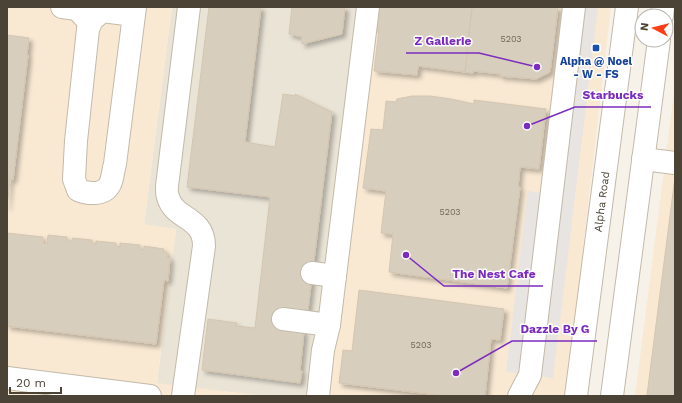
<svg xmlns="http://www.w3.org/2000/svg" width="682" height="403" viewBox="0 0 682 403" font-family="'Work Sans',sans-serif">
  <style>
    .residential { fill: #eae4d6 }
    .commercial { fill: #f9e9d3 }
    .parking { fill: #e7e4e1 }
    .building { fill: #d8cebd; stroke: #d4c6b0; filter: url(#shadow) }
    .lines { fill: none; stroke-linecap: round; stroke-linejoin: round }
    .minor-casing { stroke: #c2baaa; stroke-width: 24 }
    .minor { stroke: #fff; stroke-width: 22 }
    .transit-dot { fill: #1a4fb4; stroke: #fff; stroke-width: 1.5 }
    .labels { text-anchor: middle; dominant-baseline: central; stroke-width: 3; stroke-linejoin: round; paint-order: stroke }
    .number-label { font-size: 9px; fill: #6e6658 }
    .transit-label { font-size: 11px; font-weight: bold; fill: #164399; stroke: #fff }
    .street-label { font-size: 11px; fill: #4a4336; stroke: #fff }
    .leader { fill: none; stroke: #7b2cbf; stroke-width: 1.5 }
    .callout-dot { fill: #7b2cbf; stroke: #fff; stroke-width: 1.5 }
    .callout-label { font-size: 12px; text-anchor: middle; font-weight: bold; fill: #7b2cbf; stroke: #fff; stroke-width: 3; stroke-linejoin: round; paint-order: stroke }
  </style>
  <defs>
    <filter id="shadow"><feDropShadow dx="3.5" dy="3.5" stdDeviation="2" flood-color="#0004"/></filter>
  </defs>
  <rect width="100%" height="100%" fill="#f6f2e9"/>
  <!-- residential -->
  <path class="residential" d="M172 7H361L314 396H265L157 384 176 229 144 225Z"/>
  <!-- commercial -->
  <path class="commercial" d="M7 7H172L144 224 176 229 157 383 265 396H7Z
    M361 7H611L566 396H314Z
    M675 84V396H635Z"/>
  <!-- parking -->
  <path class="parking" d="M565 7H598L553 378 506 372 528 191 542 193Z"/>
  <!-- building -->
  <path class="building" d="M209 7H261L245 142 275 147 283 94 296 96 295 94 332 112 308 310 294 313 304 332 300 371H302L300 383 202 370 208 319 237 323 236 326 255 328 270 197 187 187Z
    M292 7H345L342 34 302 44V37L289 34Z
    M377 7H472L465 72 418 66 417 75 374 71 379 29H374Z
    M472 7H558L550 72 536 79 500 76 501 74 473 71V73L465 72Z
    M7 35 29 38 27 54 28 55 13 180 10 179 7 207Z
    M412 96H430L451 99 474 104V100L546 109 539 169 520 167 518 187H520L507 288 389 272 393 234 381 233 386 191 363 188 371 129 383 130 386 101 396 102 397 99Z
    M675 177V396H648L647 395Z
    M7 233 43 237V243L47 244 48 235 67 237V241H72L73 238 92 240V243L96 244V241L116 243V246L120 247V243L140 245V249L144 250V246L164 249 163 252 167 253V257L170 258 168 281 164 280 156 344 7 326Z
    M359 290 504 309 500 340 491 339 485 396H446L339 383 343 350 352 351Z"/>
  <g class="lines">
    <!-- minor casing -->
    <g class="minor-casing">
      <g id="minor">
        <path d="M62 7 77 9 90 23"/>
        <path d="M134 15 102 11 92 20 88 29 76 141 74 179 78 190C88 194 104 196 110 184 113 178 113 170 115 164L135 7"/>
        <path d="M662 16 663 7"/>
        <path d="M643 159 675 163"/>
        <path d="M312 273 335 276"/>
        <path d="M283 319 329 325"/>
        <path d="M7 378 150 396"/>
        <path d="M183 396 204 246C204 216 174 220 168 197 166 192 167 184 168 178L189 7"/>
        <path d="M318 396 323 350 329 325 368 7"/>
        <path d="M519 396 530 375 574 7"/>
        <path id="s1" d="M576 396 627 7"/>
        <path d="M612 396 659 40"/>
      </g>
    </g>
    <!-- minor -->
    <use href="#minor" class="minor"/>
  </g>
  <!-- markers -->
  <rect class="transit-dot" x="592" y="44" width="8" height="8" rx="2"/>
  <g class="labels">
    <!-- number labels -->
    <g class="number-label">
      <text x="511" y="39">5203</text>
      <text x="450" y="212">5203</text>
      <text x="421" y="345">5203</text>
    </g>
    <!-- transit labels -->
    <g class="transit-label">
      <text x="596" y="61">Alpha @ Noel<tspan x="596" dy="13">- W - FS</tspan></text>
    </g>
    <!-- street labels -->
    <g class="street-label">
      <text stroke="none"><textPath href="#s1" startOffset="196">Alpha Road</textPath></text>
    </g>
  </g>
  <!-- callouts -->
  <path class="leader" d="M537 67L479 53H406M527 126L575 107H651M406 255L444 286H543M456 373L512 341H597"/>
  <g class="callout-dot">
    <circle cx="537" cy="67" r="4"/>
    <circle cx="527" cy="126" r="4"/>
    <circle cx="406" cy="255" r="4"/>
    <circle cx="456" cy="373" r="4"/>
  </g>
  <g class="callout-label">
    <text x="443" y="45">Z Gallerie</text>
    <text x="613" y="99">Starbucks</text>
    <text x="494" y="278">The Nest Cafe</text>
    <text x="555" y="333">Dazzle By G</text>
  </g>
  <!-- border -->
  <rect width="682" height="403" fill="none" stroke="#4a4336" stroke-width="16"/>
  <!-- north arrow -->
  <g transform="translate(654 28) rotate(277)"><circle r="19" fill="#ffffff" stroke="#b7b4af"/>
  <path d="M0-3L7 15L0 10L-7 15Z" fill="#ff3d17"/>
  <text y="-6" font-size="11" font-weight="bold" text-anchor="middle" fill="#4a4336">N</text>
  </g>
  <!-- scale -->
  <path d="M10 387v6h51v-6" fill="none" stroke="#4a4336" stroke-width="2"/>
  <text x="16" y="387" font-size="12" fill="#4a4336" stroke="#ffffff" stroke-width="3" paint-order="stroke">20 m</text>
</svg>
